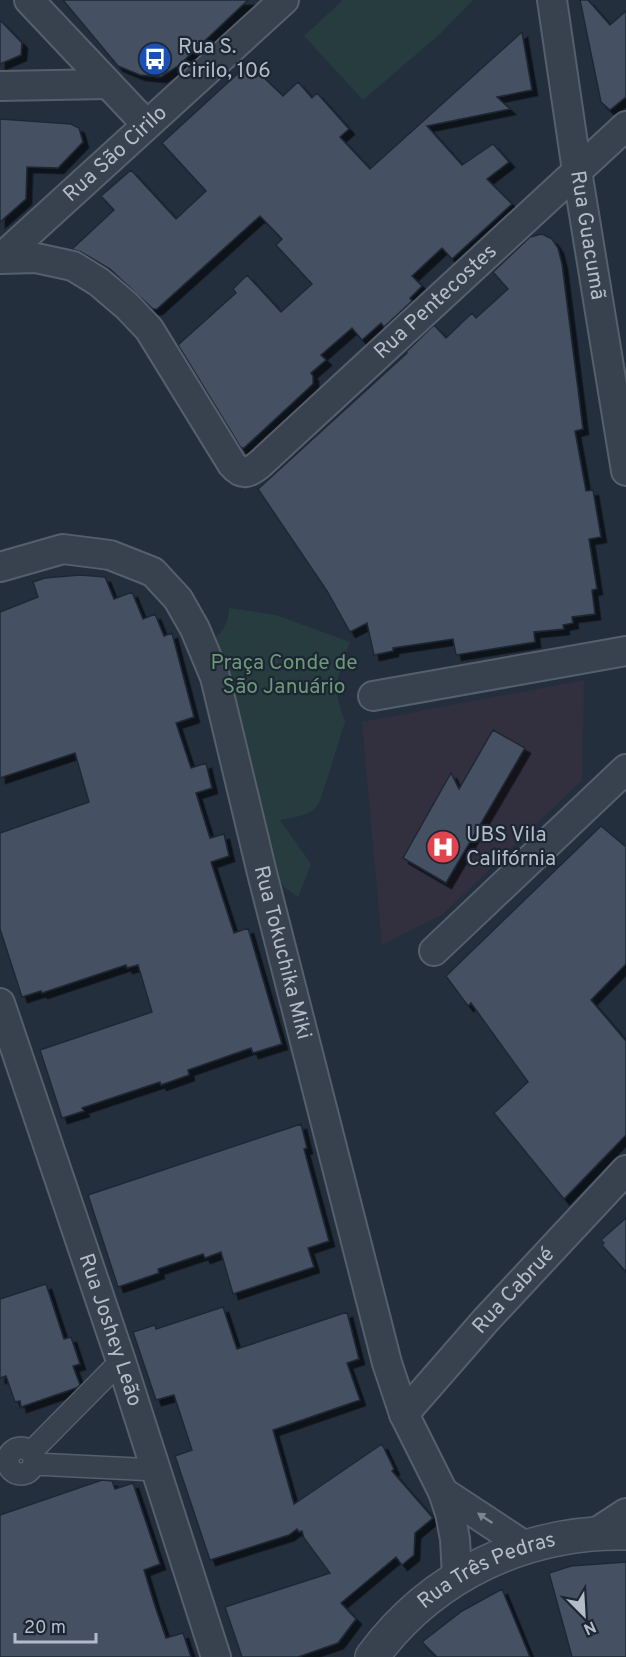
<svg xmlns="http://www.w3.org/2000/svg" width="626" height="1657" viewBox="0 0 626 1657" font-family="Overpass,sans-serif">
  <style>
    .medical { fill: #32303f }
    .green { fill: #263c3f }
    .building { fill: #455162; stroke: #1f2835; stroke-width: 1.5; filter: url(#shadow) }
    .lines { fill: none; stroke-linecap: round; stroke-linejoin: round }
    .pedestrian-casing { stroke: #565f6c; stroke-width: 24 }
    .minor-casing { stroke: #565f6c; stroke-width: 32 }
    .tertiary-casing { stroke: #565f6c; stroke-width: 36 }
    .pedestrian { stroke: #38414e; stroke-width: 21 }
    .minor { stroke: #38414e; stroke-width: 28 }
    .tertiary { stroke: #38414e; stroke-width: 33 }
    .oneway { fill: #7c8592 }
    .labels { text-anchor: middle; dominant-baseline: central; stroke-width: 4.5; stroke-linejoin: round; paint-order: stroke }
    .poi-label { font-size: 21px; fill: #b4bcc9; stroke: #1d2633; text-anchor: start }
    .street-label { font-size: 21px; fill: #b4bcc9; stroke: #1d2633 }
    .park-label { font-size: 21px; fill: #6b9a76; stroke: #1d2633 }
  </style>
  <defs>
    <filter id="shadow"><feDropShadow dx="5.5" dy="5.5" stdDeviation="0" flood-color="#0009"/></filter>
  </defs>
  <rect width="100%" height="100%" fill="#242f3e"/>
  <!-- medical -->
  <path class="medical" d="M584 680 582 780 443 914 382 945 362 722Z"/>
  <!-- green -->
  <path class="green" d="M343 0H473L441 33 363 100 304 36Z
    M229 608 276 615 350 642 338 677 337 691 339 704 345 722 320 801C314 816 294 817 280 820L311 864 298 897 284 887 281 881 223 656 216 637C224 632 230 617 229 608Z"/>
  <!-- building -->
  <path class="building" d="M63 0H248L178 66 161 77 140 75 118 66Z
    M580 0H588L610 25 626 11V97L610 110 601 102Z
    M0 20 22 43 21 55 0 64Z
    M522 32 532 90 497 97 510 109 427 126 462 165 493 144 509 162 487 179 512 204 452 259 442 248 412 276 422 286 410 298 412 301 384 327 381 323 362 340 352 328 321 355 326 360 311 373 313 376V384L244 448H241L178 345 236 293 233 289 247 275 281 312 312 284 276 245 282 239 260 216 157 309H153L110 269 81 252 72 249 114 210 101 196 131 170 176 219 206 191 162 143 246 66 256 77 260 74 283 96 298 82 312 98 317 93 349 129 340 137 370 169Z
    M0 119 71 124 79 128 83 142 58 168 27 167 26 199 0 222Z
    M542 234 552 239 558 248 562 264 583 429 575 431 586 491 593 490 601 537 589 539 597 589 592 590 595 614 572 617 573 623 563 625 564 629 534 632 535 642 456 655 453 639 393 648V651L374 655 367 623 350 632 327 591 258 489 407 353 406 352 434 325 446 338 472 313 476 318 508 289 493 272 530 237Z
    M80 575 105 577 114 599 132 592 143 619 155 614 164 636 172 633 194 717 176 723 191 768 206 763 212 788 196 793 210 838 224 834 229 856 211 862 234 933 248 928 282 1044 253 1053 251 1048 188 1070 189 1075 161 1085 160 1082 82 1108 84 1111 62 1118 40 1050 152 1012 138 965 127 968 126 965 42 993 41 991 22 997 0 929V833L89 802 75 753 0 778V612L38 597 33 582 45 578Z
    M493 730 525 748 446 883 403 858 451 773 459 789Z
    M601 826 626 847V964L591 1000 626 1041V1135L564 1199 494 1113 528 1082 471 1003 468 1006 446 976Z
    M301 1124 307 1148 304 1149 329 1241 308 1248 314 1267 233 1294 221 1252 205 1258 203 1254 158 1269 159 1273 118 1287 88 1195Z
    M626 1218V1272L602 1245 604 1243 601 1240Z
    M46 1284 64 1339 71 1337 80 1364 73 1366 80 1385 76 1388 21 1407 20 1401 15 1402 6 1376 0 1378V1299Z
    M223 1307 237 1349 347 1312 359 1359 347 1363 360 1400 273 1430 294 1504 382 1444 394 1469 392 1471 433 1518 415 1533 414 1555 402 1565 396 1557 341 1603 356 1619 338 1643 298 1657H242L225 1607 330 1573 304 1538 302 1531 299 1532 297 1529 289 1535 210 1560 175 1456 192 1450 174 1395 156 1400 133 1332 155 1325 156 1329Z
    M102 1480 112 1481 115 1489 133 1483 160 1564 144 1570 155 1606 166 1638 183 1633 191 1657H0V1515Z
    M626 1562V1657H572L549 1573 571 1566Z
    M502 1589 530 1657H437L422 1642 462 1611Z"/>
  <g class="lines">
    <!-- pedestrian casing -->
    <g class="pedestrian-casing">
      <path id="pedestrian" d="M8 1461a13 13 0 1 1 26 0a13 13 0 1 1-26 0Z
        M31 1452 121 1361
        M35 1464 156 1470"/>
    </g>
    <!-- minor casing -->
    <g class="minor-casing">
      <g id="minor">
        <path d="M29 0 146 124"/>
        <path id="s1" d="M552 0 577 171 626 471"/>
        <path d="M0 86 108 84"/>
        <path id="s2" d="M0 259 36 258 73 266 99 282 127 306 149 329 232 464C242 476 248 474 260 464L626 126"/>
        <path id="s3" d="M0 259 284 0"/>
        <path id="s4" d="M0 567 63 549 110 555 153 572 178 599 195 629 215 677 262 873 387 1363 404 1414 443 1492 450 1513 455 1539 457 1577"/>
        <path d="M373 696 626 651"/>
        <path d="M434 951 626 769"/>
        <path id="s5" d="M0 1003 121 1361 216 1657"/>
        <path id="s6" d="M404 1414 486 1320 626 1170"/>
        <path d="M443 1492 525 1546"/>
        <path d="M597 1532 626 1513"/>
      </g>
    </g>
    <!-- tertiary casing -->
    <g class="tertiary-casing">
      <g id="tertiary">
        <path id="s7" d="M372 1657C432 1575 526 1531 626 1533"/>
      </g>
    </g>
    <!-- pedestrian -->
    <use href="#pedestrian" class="pedestrian"/>
    <!-- minor -->
    <use href="#minor" class="minor"/>
    <!-- tertiary -->
    <use href="#tertiary" class="tertiary"/>
  </g>
  <!-- one-way arrows -->
  <defs><path id="oneway-solid" d="M-6-.8H1V-3.2L6.5 0L1 3.2V.8H-6Z" transform="scale(1.5)"/></defs>
  <use class="oneway" href="#oneway-solid" transform="translate(485 1518) rotate(-146)"/>
  <!-- icons -->
  <defs>
    <g id="bus-disc" transform="scale(1.725)"><circle r="9.5" fill="#1a4fb4" stroke="#1d2633"/><path d="M-5-6H5V4H4V6H2V4H-2V6H-4V4H-5ZM-3.5-4V0h7V-4ZM-3.5 1.2v1.5H-2V1.2ZM2 1.2v1.5H3.5V1.2Z" fill="#fff"/></g>
    <g id="hospital-disc" transform="scale(1.725)"><circle r="9.5" fill="#e0444e" stroke="#1d2633"/><path d="M-5-5h3v3.5h4V-5h3V5h-3V1.5h-4V5h-3Z" fill="#fff"/></g>
  </defs>
  <g fill-rule="evenodd">
    <use href="#bus-disc" x="155" y="59"/>
    <use href="#hospital-disc" x="443" y="847"/>
  </g>
  <g class="labels">
    <!-- poi labels -->
    <g class="poi-label">
      <text x="178" y="47">Rua S.<tspan x="178" dy="24">Cirilo, 106</tspan></text>
      <text x="466" y="835">UBS Vila<tspan x="466" dy="24">Califórnia</tspan></text>
    </g>
    <!-- street labels -->
    <g class="street-label">
      <text stroke="none"><textPath href="#s3" startOffset="156">Rua São Cirilo</textPath></text>
      <text stroke="none"><textPath href="#s1" startOffset="238">Rua Guacumã</textPath></text>
      <text stroke="none"><textPath href="#s2" startOffset="604">Rua Pentecostes</textPath></text>
      <text stroke="none"><textPath href="#s4" startOffset="566">Rua Tokuchika Miki</textPath></text>
      <text stroke="none"><textPath href="#s6" startOffset="165">Rua Cabrué</textPath></text>
      <text stroke="none"><textPath href="#s5" startOffset="345">Rua Joshey Leão</textPath></text>
      <text stroke="none"><textPath href="#s7" startOffset="147">Rua Três Pedras</textPath></text>
    </g>
    <!-- park labels -->
    <g class="park-label">
      <text x="284" y="663">Praça Conde de<tspan x="284" dy="24">São Januário</tspan></text>
    </g>
  </g>
  <!-- north arrow -->
  <g transform="translate(584 1615) rotate(156)" stroke="#1d2633" stroke-width="4.5" paint-order="stroke">
  <path d="M0-4.5L10 22L0 15L-10 22Z" fill="#b4bcc9"/>
  <text y="-9" font-size="16" font-weight="bold" text-anchor="middle" fill="#b4bcc9">N</text>
  </g>
  <!-- scale -->
  <path d="M15 1633v9h81v-9" fill="none" stroke="#b4bcc9" stroke-width="3"/>
  <text x="24" y="1633" font-size="18" fill="#b4bcc9" stroke="#1d2633" stroke-width="4.5" paint-order="stroke">20 m</text>
</svg>
